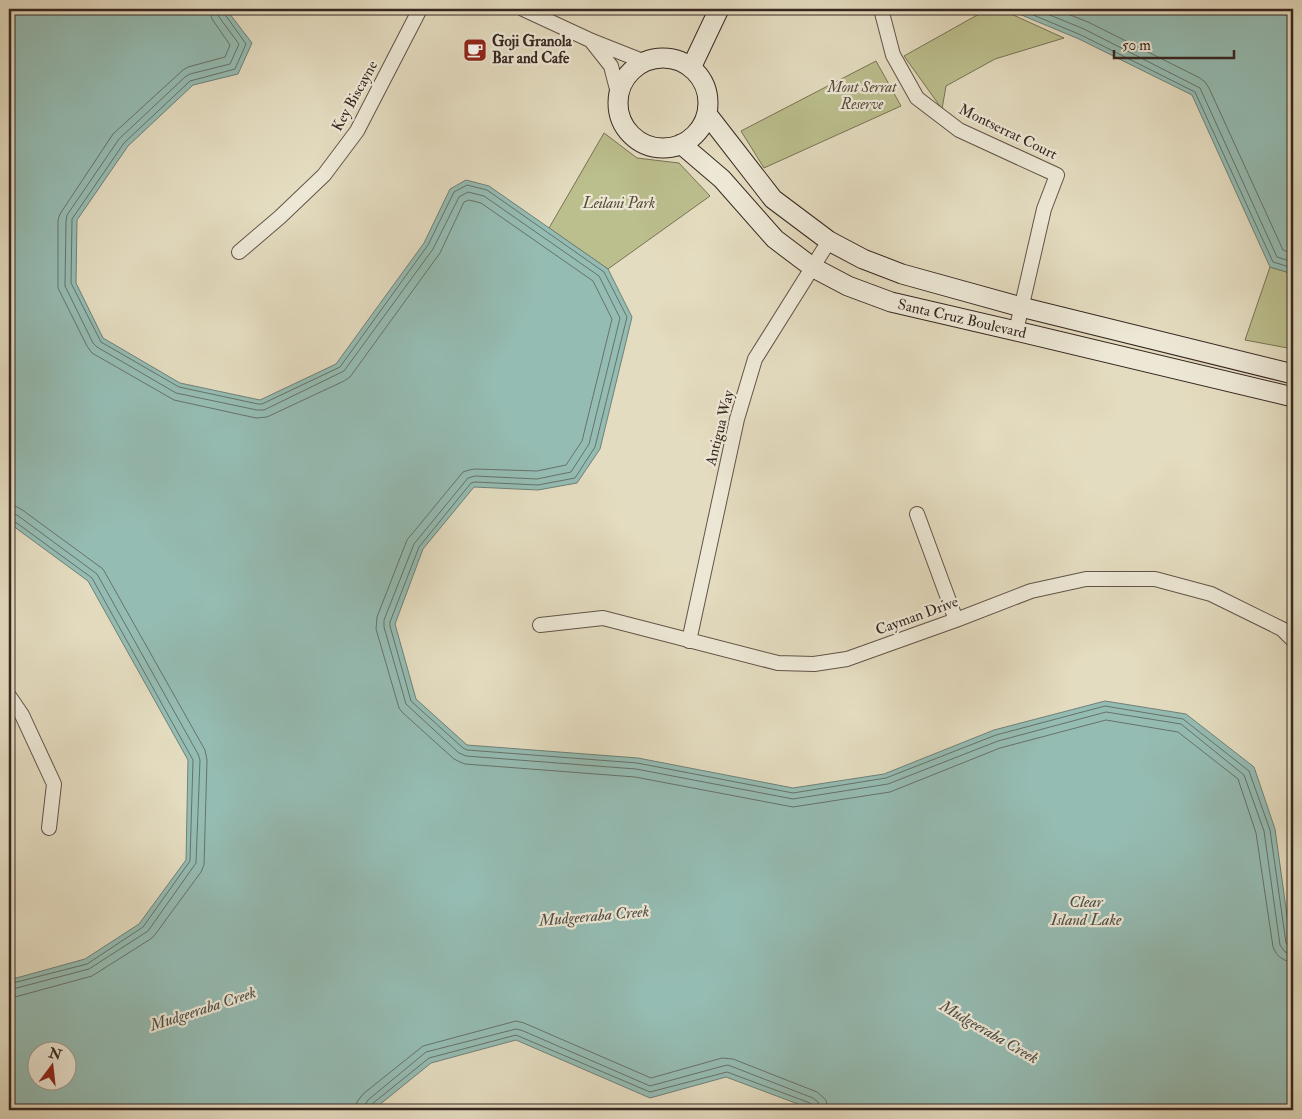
<svg xmlns="http://www.w3.org/2000/svg" width="1302" height="1119" viewBox="0 0 1302 1119" font-family="'IM FELL Double Pica',serif">
  <style>
    .green { fill: #bbbe8d; stroke: #797256 }
    .water { fill: #95bcb3; stroke: #6f8078; fill-rule: evenodd }
    .lines { fill: none; stroke-linecap: round; stroke-linejoin: round }
    .shore { stroke: #66726a; stroke-width: 1 }
    .street-casing { stroke: #625448; stroke-width: 16 }
    .secondary-casing { stroke: #372720; stroke-width: 21 }
    .street { stroke: #ede8d6; stroke-width: 14 }
    .secondary { stroke: #ede8d6; stroke-width: 19 }
    .labels { text-anchor: middle; dominant-baseline: central; stroke-width: 4.5; stroke-linejoin: round; paint-order: stroke }
    .poi-label { font-size: 15px; font-weight: bold; fill: #372720; stroke: #ede8d6; text-anchor: start }
    .park-label { font-size: 15px; font-style: italic; fill: #584d3b; stroke: #ede8d6 }
    .street-label { font-size: 15px; fill: #372720; stroke: #ede8d6 }
    .water-label { font-size: 16px; font-style: italic; fill: #4e4c45; stroke: #ede8d6 }
  </style>
  <rect width="100%" height="100%" fill="#e4dcc0"/>
  <filter id="stains"><feTurbulence type="fractalNoise" baseFrequency=".004" numOctaves="4"/><feColorMatrix values="0 0 0 0 .2 0 0 0 0 .09 0 0 0 0 .02 0 0 0 .5 -.17"/></filter>
  <radialGradient id="worn" r=".72"><stop offset=".6" stop-color="#630" stop-opacity="0"/><stop offset="1" stop-color="#630" stop-opacity=".3"/></radialGradient>
  <!-- green -->
  <path class="green" d="M988 9H1000L1064 38 995 59 946 86 942 109 904 56Z
    M876 61 901 106 764 168 741 131Z
    M604 133 637 158 679 163 710 196 608 269 549 228Z
    M1270 267 1293 274V349L1245 340Z"/>
  <!-- water -->
  <path class="water" d="M9 9H226L252 43 238 74 193 85 128 146 77 220 76 283 103 338 180 383 260 400 336 364 424 243 450 189 466 180 489 186 608 269 632 317 600 449 577 483 538 490 474 487 423 549 395 624 416 699 467 745 638 758 793 788 884 774 994 730 1105 701 1186 714 1254 767 1275 829 1293 959V1110H814L726 1077 650 1098 516 1040 431 1063 373 1110H9V980L85 959 139 924 186 860 188 760 88 581 9 523ZM38 1052H68V1082H38Z
    M1007 9H1293V274L1270 267 1192 95 1079 39Z"/>
  <g class="lines">
    <!-- shore -->
    <path class="shore" d="M209 9 212 19 230 45 225 57 188 67 183 70 113 134 60 214 58 220V288L87 346 92 353 174 400 256 418 267 417 344 381 350 377 440 253 464 202 469 200 481 203 593 281 612 319 582 441 566 465 537 471 475 469 469 470 463 472 407 540 377 617 376 629 399 708 403 713 454 759 460 762 465 764 635 777 793 807 890 792 1000 748 1106 720 1178 732 1238 779 1256 833 1273 947C1277 957 1283 961 1293 962
      M217 9 219 17 239 44 230 64 190 74 185 77 119 139 67 215 66 221 65 286 93 343 97 347 176 393 257 410H264L344 371 433 249 459 197 468 192 484 196 599 276 620 318 589 444 571 472 537 479 475 476 468 478 414 544 384 620V627L406 704 459 753 466 756 636 769 793 799 888 784 998 741 1106 712 1181 724 1244 775 1264 831 1280 945 1285 952 1293 954
      M223 9 224 13 246 44 235 69 190 81 124 143 72 219 71 283 101 342 179 387 258 404H262L340 367 428 245 454 192 467 185 487 190 604 272 627 317 595 447 575 478 538 485 475 482 471 483 419 547 390 622V626L411 701 463 748 467 750 637 763 793 793 886 778 996 735 1105 706 1183 719 1249 771 1270 830 1286 943 1289 947 1293 948
      M1019 9 1081 35 1195 92 1273 262 1293 268
      M1035 9 1084 29 1200 88 1277 257 1293 262
      M1055 9 1088 22 1200 78 1205 82 1209 88 1283 250 1293 254
      M9 506H15L21 509 103 569 205 750 207 760 204 865 201 872 154 936 149 940 92 976 15 997 9 998
      M9 513 17 515 97 574 198 754 200 760 196 863 148 931 89 969 9 990
      M9 519 14 521 92 578 193 760 190 861 143 927 87 964 9 984
      M356 1110 357 1102 363 1094 423 1046 516 1021 524 1023 651 1078 722 1058 733 1059 817 1092 826 1100 828 1110
      M364 1110 365 1105 368 1100 426 1052 516 1029 521 1030 650 1086 723 1066 728 1065 813 1098 818 1102 820 1110
      M370 1110 372 1104 429 1058 516 1035 650 1092 727 1072 810 1103 813 1106 814 1110"/>
    <!-- street casing -->
    <g class="street-casing">
      <path id="street" d="M523 9 592 41 645 62
        M881 9 893 55 917 98 959 130 1057 175 1044 209 1016 331
        M592 42 611 66 618 93
        M239 252 280 217 324 175 357 131 420 9
        M917 514 956 620
        M540 625 603 618 778 663 814 664 847 659 956 620 1031 591 1086 579H1155L1211 594 1282 629 1293 640
        M689 641 737 419 755 359 829 241
        M9 696 22 715 54 784 49 828"/>
    </g>
    <!-- secondary casing -->
    <g class="secondary-casing">
      <path id="secondary" d="M618 103a45 45 0 1 1 90 0a45 45 0 1 1-90 0Z
        M691 68 719 9
        M707 114 773 199 829 241 863 259 902 274 1021 307 1293 374
        M681 144 722 179 775 239 812 267 848 286 891 302 1016 331 1293 397"/>
    </g>
    <!-- street -->
    <use href="#street" class="street"/>
    <!-- secondary -->
    <use href="#secondary" class="secondary"/>
  </g>
  <!-- icons -->
  <defs>
    <g id="cafe-square" transform="scale(1.25)"><rect x="-9" y="-9" width="18" height="18" rx="4" fill="#8f2418" stroke="#ede8d6"/><path d="M-5.5-4.5H6V0H3Q3 3.5 0 3.5H-2.5Q-5.5 3.5-5.5 0ZM3-3.2v2h1.7v-2ZM-6 4.5H4V6H-6Z" fill="#fff"/></g>
  </defs>
  <g fill-rule="evenodd">
    <use href="#cafe-square" x="475" y="50"/>
  </g>
  <g class="labels">
    <!-- poi labels -->
    <g class="poi-label">
      <text x="492" y="41">Goji Granola<tspan x="492" dy="17">Bar and Cafe</tspan></text>
    </g>
    <!-- park labels -->
    <g class="park-label">
      <text x="862" y="87">Mont Serrat<tspan x="862" dy="17">Reserve</tspan></text>
      <text x="619" y="203">Leilani Park</text>
    </g>
    <!-- street labels -->
    <g class="street-label">
      <text transform="translate(355 96) rotate(-61)">Key Biscayne</text>
      <text transform="translate(1008 132) rotate(26)">Montserrat Court</text>
      <text transform="translate(962 319) rotate(13)">Santa Cruz Boulevard</text>
      <text transform="translate(720 428) rotate(-76)">Antigua Way</text>
      <text transform="translate(917 616) rotate(-20)">Cayman Drive</text>
    </g>
    <!-- water labels -->
    <g class="water-label">
      <text x="1086" y="902">Clear<tspan x="1086" dy="18">Island Lake</tspan></text>
      <text transform="translate(594 916) rotate(-5)">Mudgeeraba Creek</text>
      <text transform="translate(203 1009) rotate(-18)">Mudgeeraba Creek</text>
      <text transform="translate(989 1032) rotate(30)">Mudgeeraba Creek</text>
    </g>
  </g>
  <!-- margin -->
  <rect width="1302" height="1119" fill="none" stroke="#e4dcc0" stroke-width="30"/>
  <rect x="10" y="10" width="1282" height="1099" fill="none" stroke="#372720" stroke-width="2.5"/>
  <rect x="15" y="15" width="1272" height="1089" fill="none" stroke="#372720"/>
  <!-- north arrow -->
  <g transform="translate(52 1066) rotate(15)"><circle r="24" fill="#ede8d6" stroke="#a49b8d"/>
  <path d="M0-4L9 19L0 12L-9 19Z" fill="#8f2418"/>
  <text y="-8" font-size="14" font-weight="bold" text-anchor="middle" fill="#372720">N</text>
  </g>
  <!-- scale -->
  <path d="M1114 50v8h120v-8" fill="none" stroke="#372720" stroke-width="2.5"/>
  <text x="1122" y="50" font-size="15" fill="#372720" stroke="#ede8d6" stroke-width="4" paint-order="stroke">50 m</text>
  <rect width="100%" height="100%" filter="url(#stains)"/>
  <rect width="100%" height="100%" fill="url(#worn)"/>
</svg>
